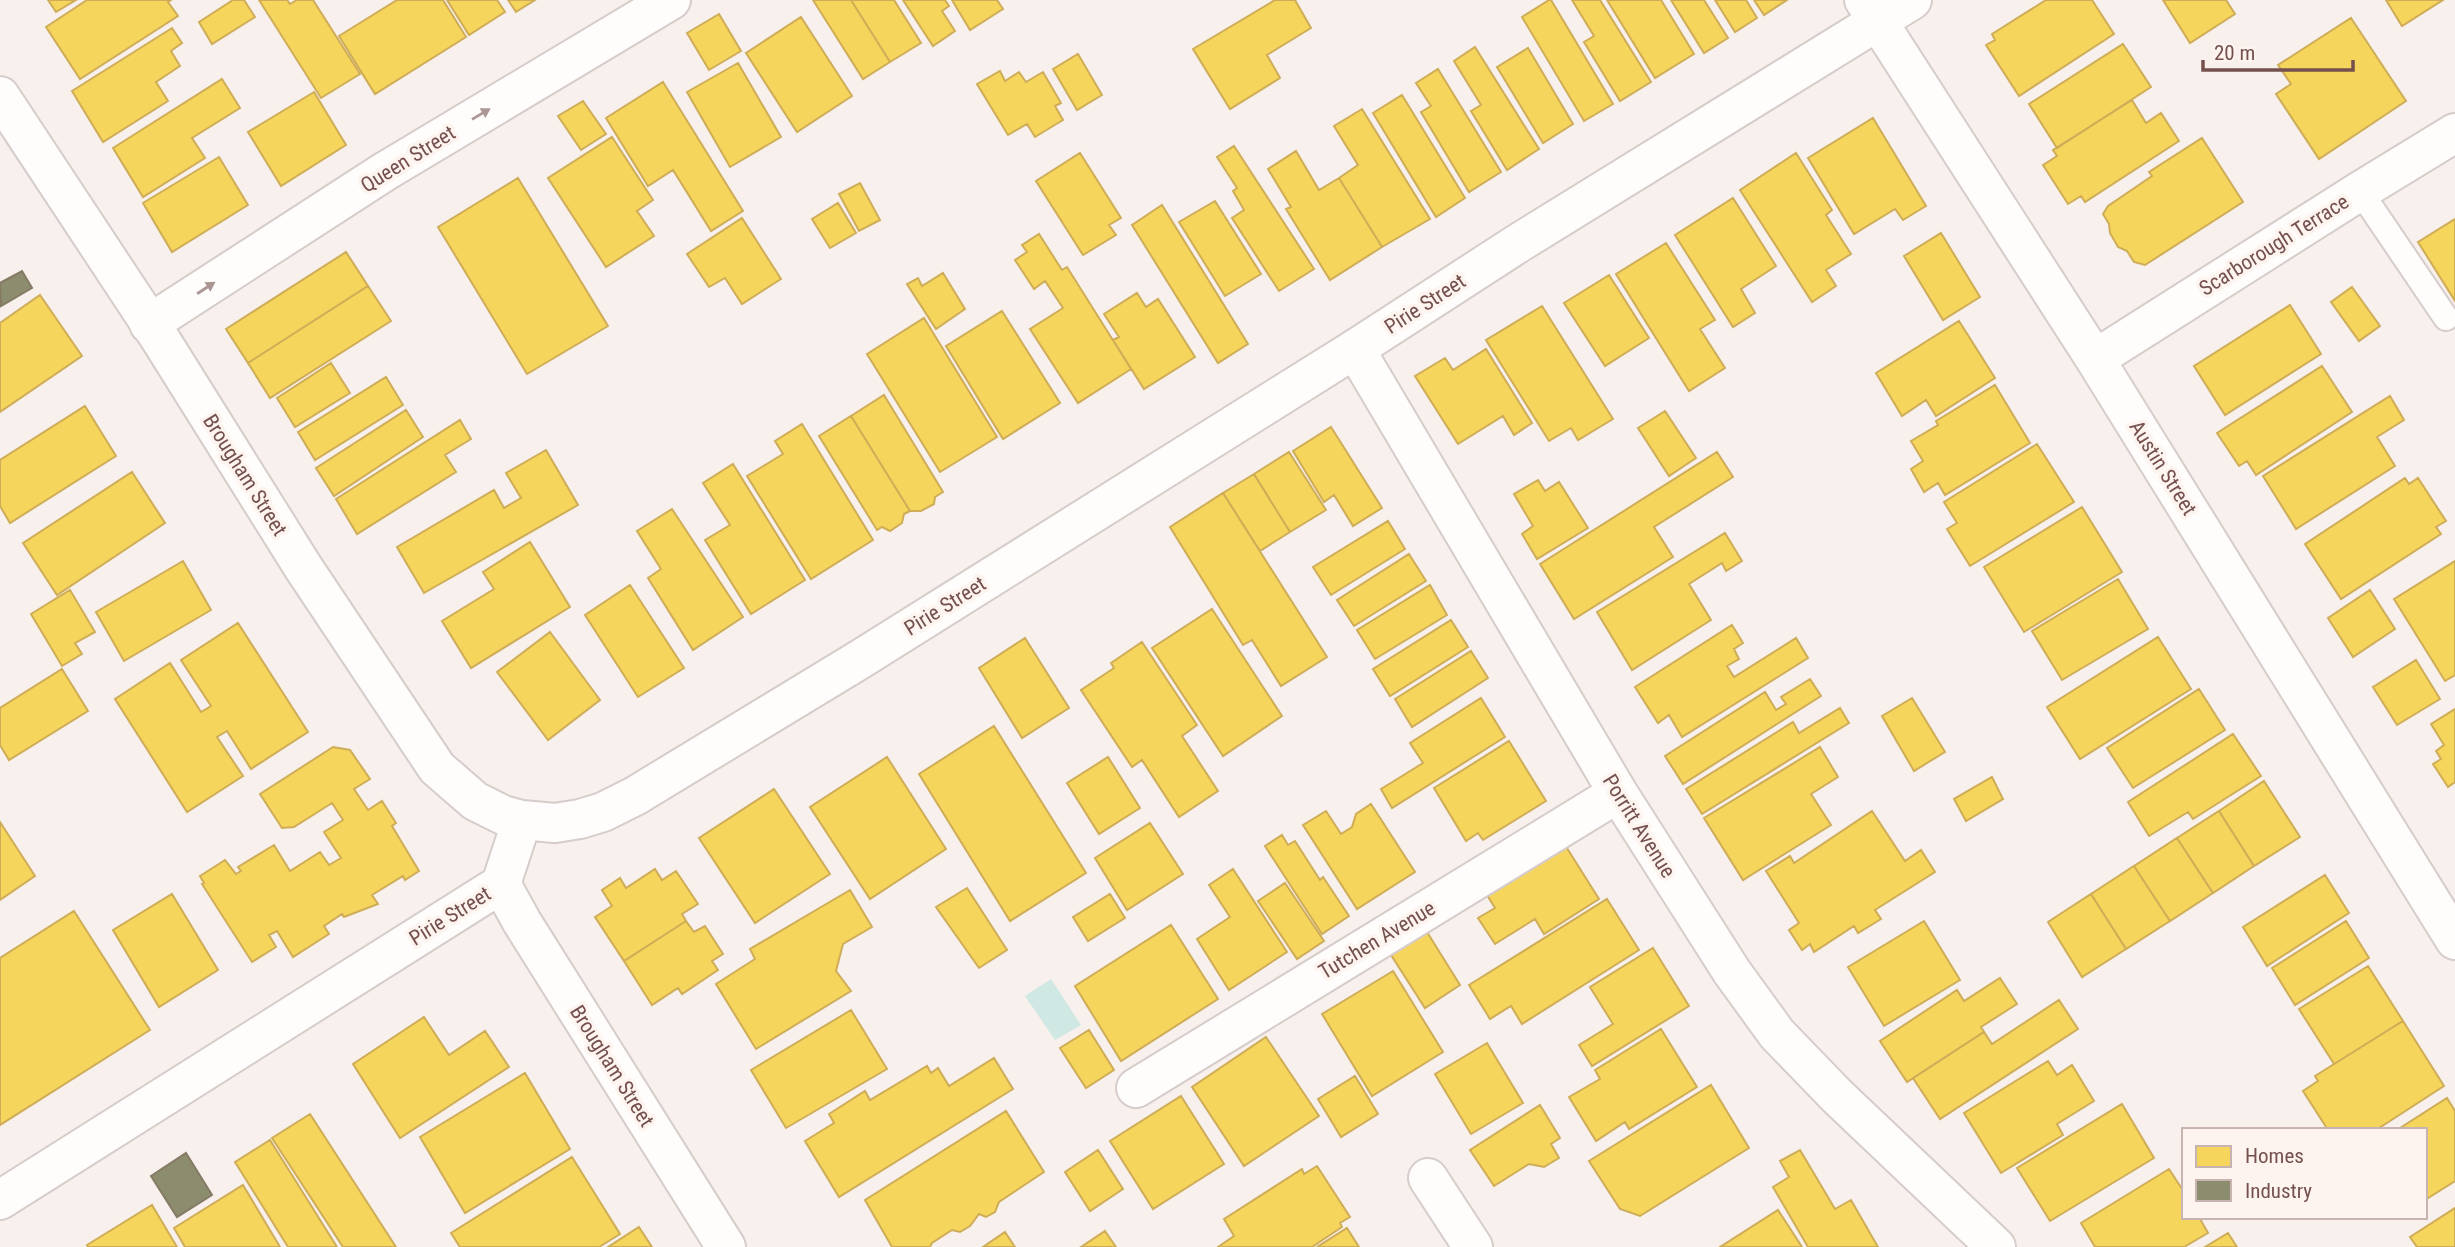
<svg xmlns="http://www.w3.org/2000/svg" width="2455" height="1247" viewBox="0 0 2455 1247" font-family="'Roboto Condensed',sans-serif">
  <style>
    .water { fill: #cfe8e3 }
    .homes { fill: #f6d55c; stroke: #cfad58; stroke-width: 2 }
    .industry { fill: #8c8c6e; stroke: #857a64; stroke-width: 2 }
    .lines { fill: none; stroke-linecap: round; stroke-linejoin: round }
    .lane-casing { stroke: #d6ccca; stroke-width: 28 }
    .street-casing { stroke: #d6ccca; stroke-width: 42 }
    .secondary-casing { stroke: #d6ccca; stroke-width: 42 }
    .lane { stroke: #fefdfc; stroke-width: 24 }
    .street { stroke: #fefdfc; stroke-width: 38 }
    .secondary { stroke: #fefdfc; stroke-width: 38 }
    .oneway { fill: #ab9694 }
    .labels { text-anchor: middle; dominant-baseline: central; stroke-width: 7; stroke-linejoin: round; paint-order: stroke }
    .street-label { font-size: 21px; fill: #74514e; stroke: #fef4ef }
  </style>
  <rect width="100%" height="100%" fill="#f7f0ed"/>
  <!-- water -->
  <path class="water" d="M1051 979 1081 1025 1055 1040 1025 996Z"/>
  <!-- homes -->
  <path class="homes" d="M48 0H76L56 12Z
    M87 0H171L168 2 178 16 80 79 46 27Z
    M233 0H244L255 17 212 44 199 22Z
    M259 0H287L290 4 297 0H313L360 74 321 98Z
    M397 0H443L466 37 375 94 339 36Z
    M447 0H497L505 12 469 35Z
    M508 0H535L516 12Z
    M813 0H851L890 62 863 79Z
    M851 0H894L921 43 890 62Z
    M903 0H945L949 6 942 11 955 31 933 46Z
    M952 0H997L1003 9 970 30Z
    M1275 0H1295L1311 28 1267 55 1280 78 1230 109 1193 49Z
    M1549 0H1551L1613 104 1584 121 1522 17Z
    M1572 0H1600L1651 82 1620 101 1584 42 1594 36Z
    M1607 0H1661L1694 54 1655 78Z
    M1671 0H1704L1728 38 1704 53Z
    M1715 0H1746L1757 18 1735 32Z
    M1754 0H1787L1764 15Z
    M2046 0H2092L2114 34 2019 96 1986 45 1995 40 1992 34Z
    M2163 0H2226L2235 14 2190 43Z
    M2386 0H2443L2402 26Z
    M719 14 741 51 709 70 687 33Z
    M801 17 852 96 797 132 746 53Z
    M2351 18 2406 101 2319 159 2276 94 2291 84 2278 65Z
    M172 28 182 43 171 51 180 66 156 82 168 101 103 142 72 91Z
    M2123 44 2151 87 2057 148 2029 104Z
    M1475 47 1539 149 1507 170 1471 111 1481 105 1454 61Z
    M1528 48 1573 124 1543 143 1497 67Z
    M1078 54 1102 95 1077 110 1053 69Z
    M738 63 781 137 730 167 687 92Z
    M1438 69 1501 172 1469 192 1421 112 1431 106 1416 83Z
    M1000 71 1005 81 1019 72 1026 82 1043 72 1061 103 1055 106 1063 120 1035 137 1027 124 1008 135 977 84Z
    M222 79 240 108 192 138 205 158 143 197 113 148Z
    M663 82 743 211 711 231 673 170 648 186 606 118Z
    M314 92 346 145 281 186 248 132Z
    M1402 95 1465 198 1436 217 1373 113Z
    M2132 100 2146 123 2161 113 2179 141 2085 202 2081 196 2068 204 2043 165 2057 156 2053 150Z
    M583 101 606 134 581 150 558 116Z
    M1362 109 1430 219 1382 247 1339 178 1358 165 1334 126Z
    M1873 118 1926 206 1903 220 1895 209 1854 234 1808 158Z
    M612 137 653 200 637 211 654 236 606 267 548 178Z
    M2202 138 2243 202 2145 265 2134 262 2127 251 2118 247 2110 233 2109 224 2103 214 2108 206 2152 176 2149 172Z
    M1234 146 1314 269 1279 291 1232 218 1244 210 1233 191 1237 188 1217 157Z
    M1296 151 1319 190 1339 178 1382 247 1330 280 1286 209 1291 207 1268 169Z
    M1080 153 1121 218 1109 225 1116 235 1083 255 1036 181Z
    M1796 153 1832 210 1826 215 1851 254 1826 270 1836 286 1812 302 1740 190Z
    M219 157 248 205 172 252 143 203Z
    M518 178 608 326 527 374 438 227Z
    M860 183 880 220 859 231 839 194Z
    M1733 198 1776 266 1741 289 1755 313 1733 327 1675 235Z
    M1215 201 1261 274 1225 296 1179 222Z
    M838 203 856 233 830 248 812 219Z
    M1162 205 1248 344 1218 363 1132 225Z
    M742 218 781 279 742 304 725 278 709 287 687 254Z
    M2455 219V301L2418 242Z
    M1941 233 1980 297 1943 320 1904 256Z
    M1039 234 1062 270 1067 267 1131 369 1078 403 1030 329 1063 308 1045 281 1034 289 1015 260 1027 252 1022 245Z
    M1666 243 1715 320 1700 329 1725 368 1689 391 1616 274Z
    M346 252 368 286 248 363 226 329Z
    M943 273 965 309 936 329 907 284 918 278 922 286Z
    M1609 275 1649 338 1605 366 1564 303Z
    M368 286 391 321 270 398 248 363Z
    M2352 287 2380 326 2359 341 2331 302Z
    M1137 293 1146 307 1158 299 1195 357 1144 389 1113 340 1119 337 1104 314Z
    M40 295 82 356 0 412V323Z
    M2290 305 2321 354 2225 415 2194 366Z
    M1542 306 1613 419 1578 440 1571 428 1549 441 1486 340Z
    M1002 311 1060 403 1003 439 946 346Z
    M924 318 997 437 940 472 867 354Z
    M1959 321 1995 378 1936 416 1926 400 1902 416 1876 373Z
    M1486 349 1532 423 1514 435 1503 416 1458 444 1415 376 1445 358 1453 370Z
    M331 363 350 393 295 427 277 398Z
    M2322 366 2352 412 2256 475 2247 461 2239 466 2217 433Z
    M386 377 403 405 315 460 298 432Z
    M1995 385 2030 443 1945 495 1938 483 1924 492 1911 469 1923 461 1911 441 1938 425 1936 421Z
    M884 395 943 492 935 497 934 504 921 511H910L851 416Z
    M2390 396 2404 420 2377 437 2395 466 2296 529 2263 476Z
    M85 406 116 456 10 523 0 506V460Z
    M406 410 423 437 334 496 316 468Z
    M1665 411 1696 458 1669 476 1638 428Z
    M851 416 910 511 904 514 902 523 890 531 882 527 877 530 819 436Z
    M460 420 471 439 445 455 456 472 357 534 336 499Z
    M802 424 873 540 811 579 747 476 783 454 775 441Z
    M1331 427 1382 508 1353 526 1334 495 1324 502 1293 451Z
    M2037 444 2074 502 1970 566 1947 529 1957 523 1944 502Z
    M546 450 578 505 424 593 397 547 494 490 504 508 521 498 506 473Z
    M1289 452 1326 510 1290 532 1254 474Z
    M1717 452 1733 477 1654 527 1673 557 1574 619 1540 564Z
    M733 464 805 580 751 614 705 540 730 525 703 483Z
    M132 472 165 523 57 595 23 543Z
    M1254 474 1290 532 1260 551 1223 493Z
    M2405 478 2409 484 2418 478 2446 521 2436 527 2441 534 2341 599 2305 544Z
    M1538 480 1545 491 1559 482 1588 528 1537 559 1522 534 1533 526 1514 494Z
    M1223 493 1327 657 1281 686 1252 640 1243 645 1170 527Z
    M2082 507 2122 572 2024 632 1984 567Z
    M672 509 743 617 693 650 648 578 661 569 637 531Z
    M1388 521 1405 549 1331 595 1313 567Z
    M1725 533 1742 561 1726 571 1722 563 1689 584 1711 620 1632 670 1597 612Z
    M530 542 570 607 471 668 442 621 494 589 483 572Z
    M1409 554 1426 581 1354 626 1337 600Z
    M183 561 211 610 124 661 96 612Z
    M2455 561V675L2445 681 2394 599Z
    M2118 579 2148 629 2062 680 2032 631Z
    M630 585 684 668 638 697 585 615Z
    M1430 585 1447 615 1375 659 1357 630Z
    M70 590 95 632 75 643 82 654 62 666 31 614Z
    M2370 590 2395 629 2353 657 2328 618Z
    M1212 609 1282 716 1223 756 1152 648Z
    M1451 620 1468 647 1390 696 1373 669Z
    M238 623 308 732 251 769 227 731 217 737 243 776 187 812 115 699 170 663 201 712 211 706 181 660Z
    M1732 625 1743 643 1734 649 1739 659 1727 666 1734 677 1796 638 1808 658 1682 737 1669 715 1658 723 1635 687Z
    M550 632 600 700 548 740 497 672Z
    M2158 637 2191 689 2080 759 2047 707Z
    M1025 638 1069 708 1022 738 979 668Z
    M1142 642 1197 725 1182 736 1218 791 1179 817 1142 760 1132 767 1081 690 1114 668 1111 663Z
    M1471 651 1488 678 1412 727 1395 699Z
    M2416 660 2440 699 2397 725 2373 687Z
    M62 669 88 711 9 760 0 745V708Z
    M1810 679 1821 696 1683 784 1665 756 1765 692 1776 710 1786 704 1781 697Z
    M2199 689 2225 730 2133 788 2107 748Z
    M1481 698 1505 737 1392 808 1381 789 1423 763 1410 743Z
    M1912 698 1945 752 1914 771 1882 716Z
    M1840 708 1849 723 1702 814 1686 789 1793 722 1799 733Z
    M2455 709V782L2448 787 2433 764 2441 759 2436 751 2444 745 2431 724Z
    M994 726 1086 873 1010 921 919 774Z
    M2233 734 2261 776 2193 819 2188 812 2149 836 2128 802Z
    M1509 741 1546 801 1483 840 1478 833 1466 841 1434 788Z
    M333 747 350 750 370 779 354 789 368 810 382 801 396 823 392 826 419 871 405 880 403 876 372 895 378 904 344 917 342 914 324 926 329 934 293 957 277 931 269 935 276 947 252 962 202 884 204 883 200 876 225 860 236 874 241 871 238 867 274 845 290 871 320 852 329 865 341 858 324 832 343 820 332 803 294 827 282 828 260 794Z
    M1820 747 1838 777 1811 794 1831 825 1743 880 1704 818Z
    M887 757 946 849 870 899 810 807Z
    M1108 757 1140 808 1099 834 1067 783Z
    M1992 777 2003 799 1966 821 1954 799Z
    M2264 781 2300 837 2254 866 2219 811Z
    M774 789 830 874 755 923 699 838Z
    M1371 804 1415 872 1357 909 1303 825 1326 811 1341 834 1352 827 1356 814Z
    M1872 811 1905 861 1921 850 1935 872 1875 910 1881 919 1858 933 1854 926 1814 952 1810 944 1802 950 1789 930 1799 923 1766 871 1790 856 1794 863Z
    M2219 811 2254 866 2213 893 2177 838Z
    M0 822 35 876 0 900Z
    M1150 823 1183 874 1127 910 1095 858Z
    M1282 835 1288 845 1295 841 1320 880 1323 877 1349 916 1322 934 1265 846Z
    M2177 838 2213 893 2170 921 2134 866Z
    M1565 845 1599 899 1544 934 1535 919 1495 944 1478 918 1495 908 1487 895Z
    M2134 866 2170 921 2126 949 2091 894Z
    M655 869 662 880 676 871 698 904 682 914 686 921 624 961 595 917 612 906 602 890 620 878 626 888Z
    M1233 869 1287 952 1229 990 1197 939 1230 917 1209 885Z
    M2325 875 2349 913 2267 966 2243 927Z
    M1285 883 1324 941 1297 959 1258 901Z
    M967 888 1007 950 979 968 936 907Z
    M850 890 872 927 843 944 836 971 851 991 756 1049 716 984 755 959 750 949Z
    M172 894 218 970 159 1007 113 930Z
    M1110 894 1125 918 1088 941 1073 917Z
    M2091 894 2126 949 2082 977 2048 922Z
    M1607 899 1639 950 1522 1024 1511 1006 1490 1019 1469 985Z
    M74 911 150 1030 0 1125V958Z
    M686 921 694 932 705 926 723 954 712 961 718 970 682 994 678 988 652 1005 624 961Z
    M1924 921 1960 980 1884 1026 1848 967Z
    M2346 921 2369 958 2295 1005 2272 968Z
    M1171 925 1218 999 1121 1061 1075 986Z
    M1427 932 1460 985 1425 1008 1391 955Z
    M1653 948 1689 1006 1592 1066 1579 1045 1613 1024 1590 987Z
    M2368 966 2403 1021 2334 1064 2299 1009Z
    M1393 971 1443 1052 1372 1096 1322 1014Z
    M2000 978 2017 1004 1981 1027 1984 1032 1907 1082 1880 1041 1957 990 1964 1001Z
    M2059 1000 2078 1029 1940 1119 1913 1078 1984 1032 1992 1044Z
    M851 1010 887 1069 786 1128 751 1070Z
    M424 1017 449 1055 485 1031 509 1067 400 1138 353 1064Z
    M2403 1021 2444 1086 2376 1130H2328L2303 1091 2318 1081 2315 1076Z
    M1661 1029 1697 1087 1629 1129 1625 1122 1596 1141 1569 1097 1600 1079 1595 1070Z
    M1089 1030 1114 1070 1086 1088 1060 1048Z
    M1266 1037 1319 1116 1244 1166 1192 1087Z
    M1487 1043 1523 1103 1471 1134 1435 1074Z
    M994 1058 1013 1089 839 1197 805 1141 834 1123 829 1114 865 1091 870 1100 927 1066 931 1073 938 1068 949 1086Z
    M2048 1061 2057 1075 2072 1065 2094 1101 2057 1124 2063 1135 2001 1173 1964 1113Z
    M525 1073 570 1149 465 1213 420 1137Z
    M1355 1076 1378 1114 1341 1137 1318 1099Z
    M1711 1085 1749 1148 1640 1216 1620 1209 1589 1161Z
    M1181 1096 1224 1164 1153 1209 1110 1141Z
    M2447 1098 2455 1111V1181L2425 1200V1130H2397Z
    M2122 1104 2154 1158 2050 1221 2017 1168Z
    M1540 1105 1560 1138 1551 1144 1559 1158 1544 1167 1529 1164 1494 1186 1470 1150Z
    M1006 1111 1044 1172 999 1202 995 1212 986 1217 979 1214 970 1226 960 1232 952 1230 932 1243 930 1247H892L865 1200Z
    M310 1114 396 1247H343L272 1138Z
    M270 1140 337 1247H288L235 1162Z
    M1098 1150 1123 1189 1090 1211 1065 1172Z
    M1800 1150 1835 1209 1851 1200 1878 1247H1808L1773 1187 1789 1177 1780 1161Z
    M572 1157 620 1234 599 1247H460L451 1233Z
    M1317 1166 1350 1217 1340 1223 1342 1227 1312 1247H1218L1234 1236 1224 1219 1302 1169 1304 1174Z
    M2169 1169 2184 1192V1217H2199L2208 1233 2184 1247H2095L2081 1223Z
    M243 1185 280 1247H185L174 1228Z
    M152 1205 177 1247H88L87 1245Z
    M2455 1208V1247H2417L2410 1237Z
    M1778 1210 1802 1247H1720Z
    M639 1227 652 1247H608Z
    M1347 1228 1359 1247H1317Z
    M1105 1231 1116 1247H1081Z
    M1005 1232 1015 1247H983Z
    M2228 1233 2237 1247H2205Z"/>
  <!-- industry -->
  <path class="industry" d="M22 271 32 288 1 306 0 283Z
    M186 1153 212 1195 177 1217 151 1176Z"/>
  <g class="lines">
    <!-- lane casing -->
    <g class="lane-casing">
      <path id="lane" d="M2360 191 2446 318"/>
    </g>
    <!-- street casing -->
    <g class="street-casing">
      <path id="street" d="M1864 0 2095 359 2455 940
        M149 324 384 172 671 0
        M1355 349 1618 793 1732 972 1777 1034 1837 1096 1996 1247
        M2095 359 2360 191 2455 133
        M501 884 522 922 726 1247
        M1136 1088 1618 793
        M1428 1178 1473 1247"/>
    </g>
    <!-- secondary casing -->
    <g class="secondary-casing">
      <path id="secondary" d="M0 96 159 337 303 567 437 768 475 801 503 815 522 820 555 823 580 819 603 812 635 796 859 660 1355 349 1517 244 1912 0
        M0 1200 501 884 522 820"/>
    </g>
    <!-- lane -->
    <use href="#lane" class="lane"/>
    <!-- street -->
    <use href="#street" class="street"/>
    <!-- secondary -->
    <use href="#secondary" class="secondary"/>
  </g>
  <!-- one-way arrows -->
  <defs><path id="oneway-solid" d="M-6-.8H1V-3.2L6.5 0L1 3.2V.8H-6Z" transform="scale(1.75)"/></defs>
  <g class="oneway">
    <use href="#oneway-solid" transform="translate(481 114) rotate(-31)"/>
    <use href="#oneway-solid" transform="translate(206 288) rotate(-33)"/>
  </g>
  <g class="labels">
    <!-- street labels -->
    <g class="street-label">
      <text transform="translate(408 159) rotate(-32)">Queen Street</text>
      <text transform="translate(2274 245) rotate(-32)">Scarborough Terrace</text>
      <text transform="translate(1425 304) rotate(-33)">Pirie Street</text>
      <text transform="translate(2163 468) rotate(58)">Austin Street</text>
      <text transform="translate(245 475) rotate(58)">Brougham Street</text>
      <text transform="translate(945 606) rotate(-32)">Pirie Street</text>
      <text transform="translate(1639 826) rotate(58)">Porritt Avenue</text>
      <text transform="translate(450 916) rotate(-32)">Pirie Street</text>
      <text transform="translate(1377 940) rotate(-31)">Tutchen Avenue</text>
      <text transform="translate(612 1066) rotate(58)">Brougham Street</text>
    </g>
  </g>
  <!-- legend -->
  <rect x="2182" y="1128" width="245" height="91" fill="#fef4ef" stroke="#c7b3af" stroke-width="2"/>
  <rect x="2196" y="1146" width="35" height="21" fill="#f6d55c" stroke="#c7b3af" stroke-width="2"/>
  <text x="2245" y="1163" font-size="21" fill="#74514e">Homes</text>
  <rect x="2196" y="1180" width="35" height="21" fill="#8c8c6e" stroke="#c7b3af" stroke-width="2"/>
  <text x="2245" y="1198" font-size="21" fill="#74514e">Industry</text>
  <!-- scale -->
  <path d="M2203 60v10h150v-10" fill="none" stroke="#74514e" stroke-width="3.5"/>
  <text x="2214" y="60" font-size="21" fill="#74514e" stroke="#fef4ef" stroke-width="5" paint-order="stroke">20 m</text>
</svg>
